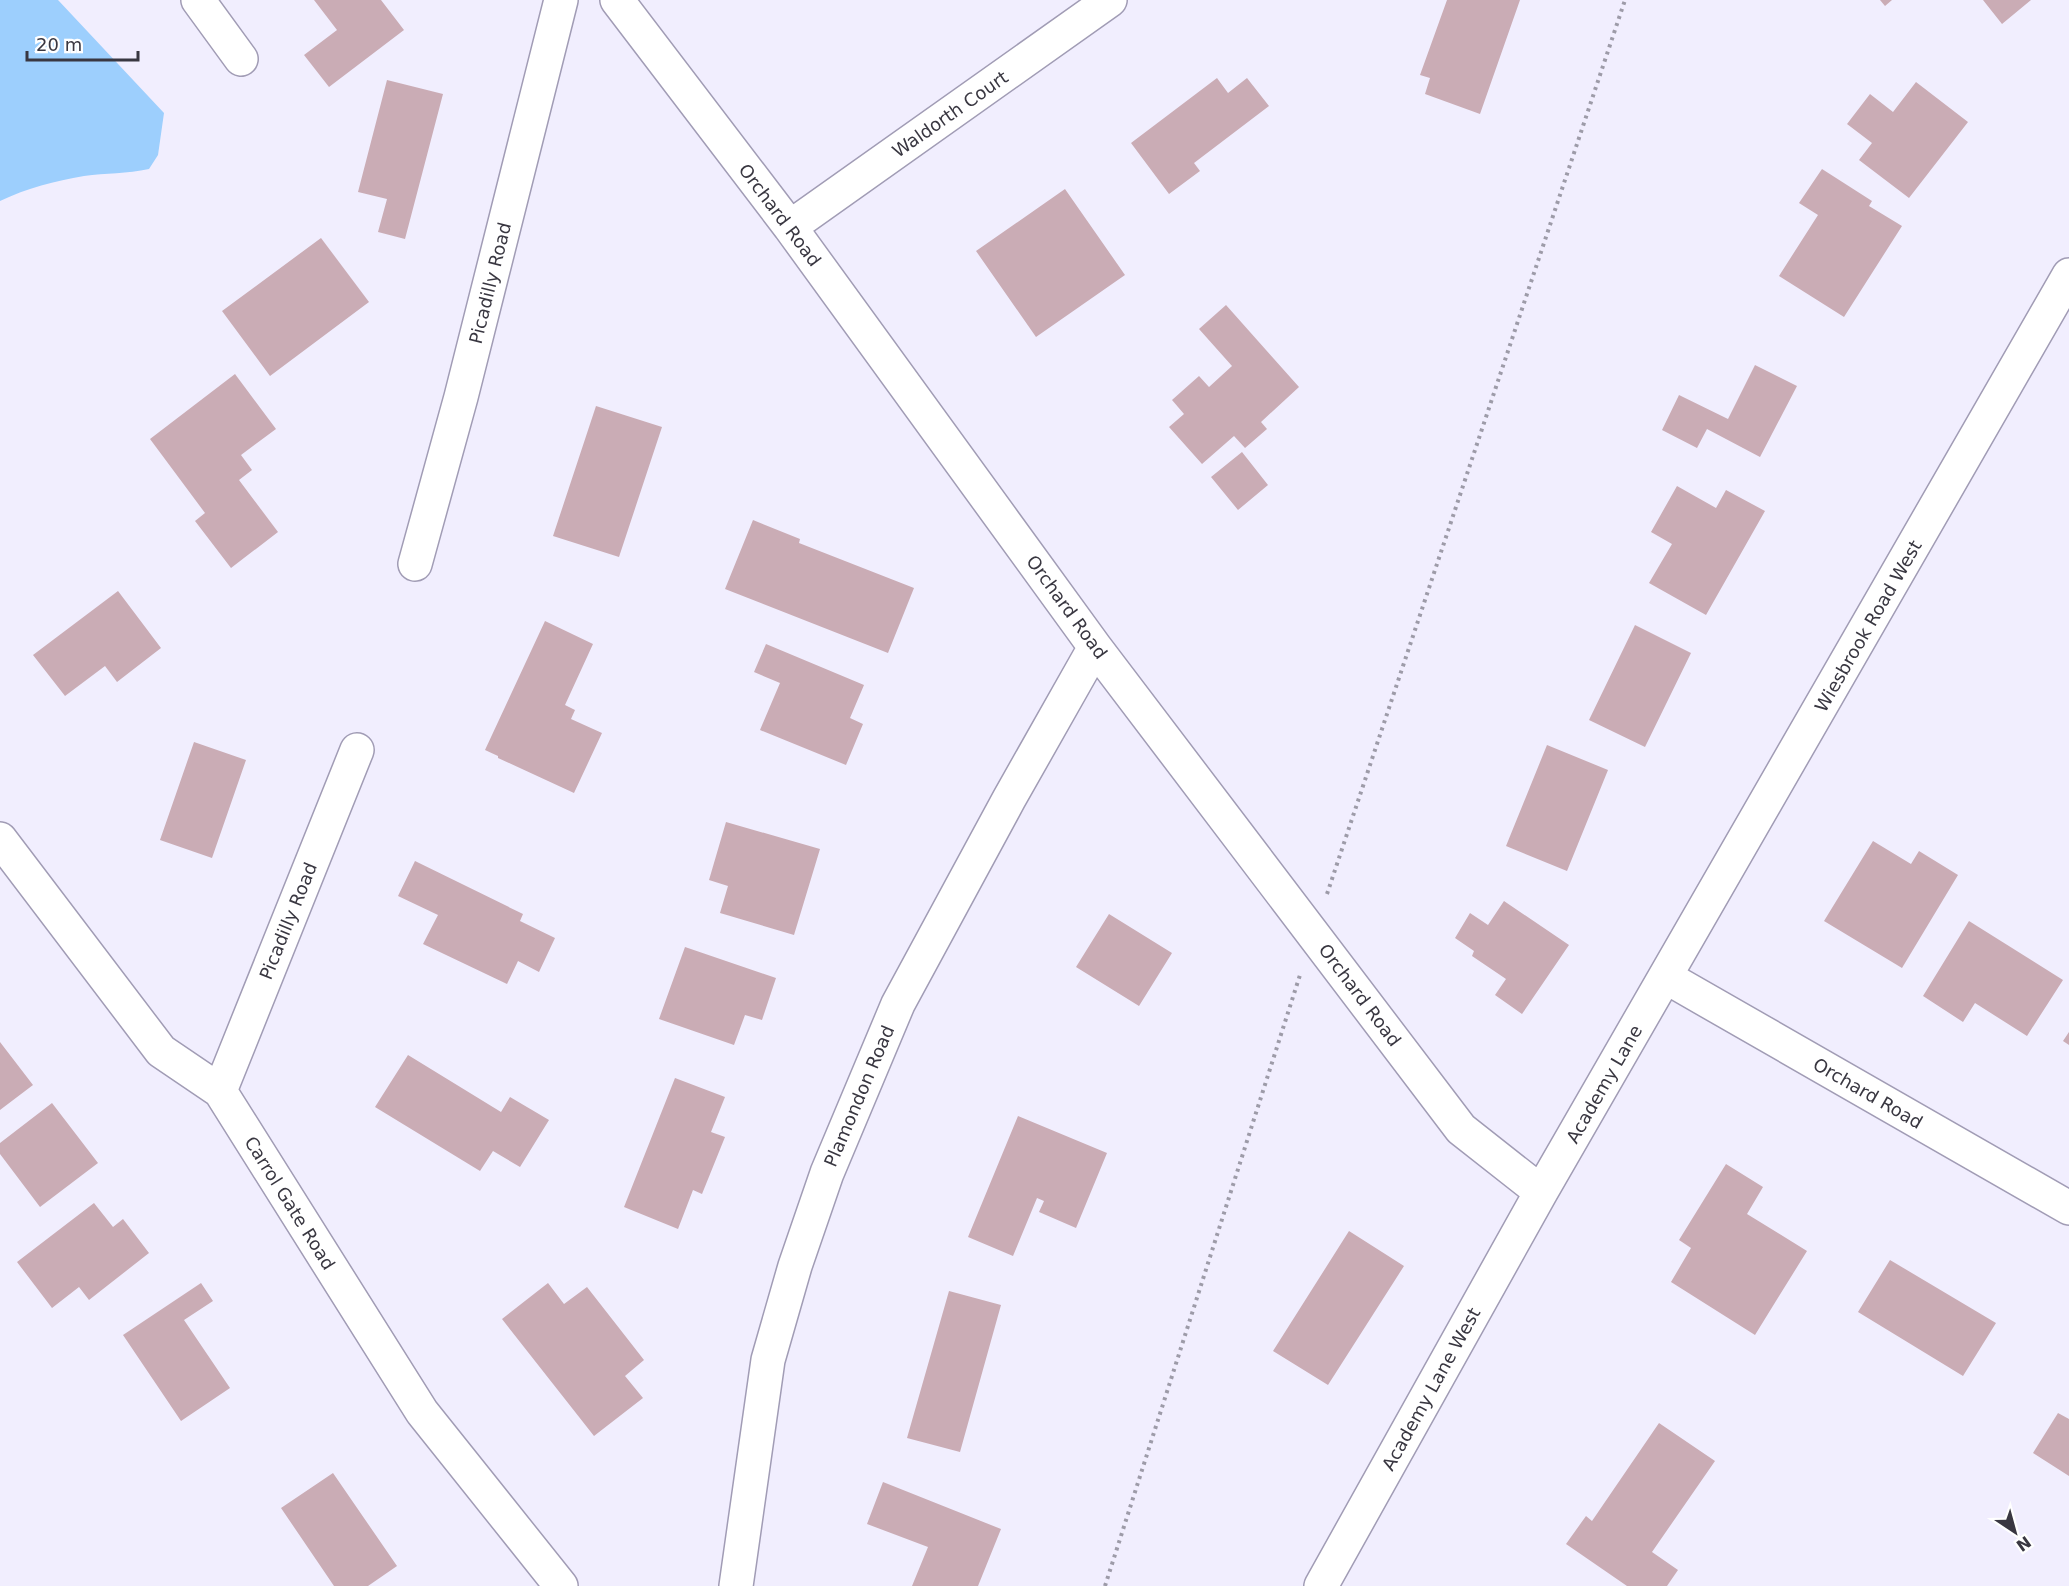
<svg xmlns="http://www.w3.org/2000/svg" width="2069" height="1586" viewBox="0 0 2069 1586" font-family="'DejaVu Sans',sans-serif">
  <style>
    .water { fill: #9dcffd }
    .building { fill: #caacb5 }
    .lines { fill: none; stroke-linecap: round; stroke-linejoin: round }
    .minor-casing { stroke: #a19cb5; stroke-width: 36 }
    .path { stroke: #9d9ba8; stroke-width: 4; stroke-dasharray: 3 4.5; stroke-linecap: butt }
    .minor { stroke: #fff; stroke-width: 33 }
    .labels { text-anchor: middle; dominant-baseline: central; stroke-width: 5; stroke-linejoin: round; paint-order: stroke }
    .street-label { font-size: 18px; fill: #393741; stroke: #fff }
  </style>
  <rect width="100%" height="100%" fill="#f1eefe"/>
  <!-- water -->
  <path class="water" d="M0 0H58L164 113 158 155 149 169C127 174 106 173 84 176 55 181 27 188 0 201Z"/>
  <!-- building -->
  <path class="building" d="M314 0H381L404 30 329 87 304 55 337 30Z
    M1447 0H1520L1480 114 1425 94 1430 78 1420 75Z
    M1880 0H1892L1885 6Z
    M1983 0H2031L2002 24Z
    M1217 78 1228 93 1247 78 1269 106 1194 163 1200 171 1169 194 1131 143Z
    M387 80 443 94 405 239 378 232 387 199 358 192Z
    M1916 82 1968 122 1909 198 1859 160 1872 143 1847 124 1870 94 1893 112Z
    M1822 169 1872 201 1869 206 1902 226 1844 317 1779 276 1818 215 1799 203Z
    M1065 189 1125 275 1036 337 976 251Z
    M321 238 369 302 270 376 222 311Z
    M1226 305 1299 387 1261 422 1267 429 1245 448 1234 436 1202 464 1169 427 1184 414 1172 400 1199 376 1209 387 1232 366 1199 329Z
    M1755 365 1797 386 1760 457 1707 429 1697 448 1662 430 1679 395 1728 419Z
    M235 374 276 429 241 455 252 470 239 480 278 532 231 568 195 521 205 513 150 439Z
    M596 406 662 427 619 557 553 536Z
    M1242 452 1268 485 1238 510 1211 477Z
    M1677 486 1716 508 1726 490 1765 511 1706 615 1649 583 1672 544 1651 532Z
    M753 520 800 539 799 543 914 588 888 653 725 589Z
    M118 591 161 648 117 682 105 666 65 696 33 655Z
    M545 621 593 644 565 705 575 710 571 719 602 733 574 793 498 758V756L485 750Z
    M1635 625 1691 653 1645 747 1589 720Z
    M766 644 864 685 850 718 863 724 846 765 760 730 780 683 754 672Z
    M194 742 246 760 212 858 160 840Z
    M1547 745 1608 770 1567 871 1506 846Z
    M726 822 820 849 794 935 720 913 728 886 709 880Z
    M1873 841 1911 864 1919 851 1958 875 1902 968 1824 921Z
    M415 861 523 914 520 921 555 938 539 972 518 961 507 984 423 944 438 915 398 896Z
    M1504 901 1569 945 1522 1014 1495 995 1506 979 1472 956 1474 951 1455 938 1470 913 1488 925Z
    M1109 914 1172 953 1139 1006 1076 967Z
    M1969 921 2063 980 2027 1036 1975 1003 1963 1022 1923 996Z
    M685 947 776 978 762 1020 745 1015 734 1045 659 1019Z
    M2069 1032V1045L2063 1041Z
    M0 1042 33 1085 0 1110Z
    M408 1055 501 1112 510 1097 549 1120 520 1167 493 1151 480 1171 375 1107Z
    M675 1078 725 1097 711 1132 725 1137 702 1194 693 1190 678 1229 624 1207Z
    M52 1103 98 1163 40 1207 0 1154V1143Z
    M1018 1116 1107 1153 1076 1228 1039 1212 1044 1201 1037 1198 1013 1256 968 1237Z
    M1726 1164 1763 1187 1747 1214 1807 1251 1755 1335 1671 1282 1691 1248 1679 1240Z
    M94 1203 113 1227 123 1219 149 1253 89 1300 79 1287 52 1308 17 1262Z
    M1349 1231 1404 1266 1328 1385 1273 1351Z
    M1890 1260 1996 1323 1963 1376 1858 1312Z
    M201 1283 213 1301 184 1320 230 1388 181 1421 123 1335Z
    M548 1283 564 1304 587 1287 644 1360 625 1376 643 1398 594 1436 502 1319Z
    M949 1291 1001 1305 960 1452 907 1438Z
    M2058 1413 2069 1419V1476L2033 1453Z
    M1659 1423 1715 1461 1652 1552 1678 1570 1667 1586H1627L1566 1544 1586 1516 1592 1521Z
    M333 1473 397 1566 368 1586H334L281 1508Z
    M883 1482 1001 1529 978 1586H912L928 1547 867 1524Z"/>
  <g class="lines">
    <!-- minor casing -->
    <g class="minor-casing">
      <path id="minor" d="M198 0 241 59
        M617 0 790 227 1095 647 1461 1129 1541 1192
        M790 227 1110 0
        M415 564 461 397 561 0
        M0 839 161 1051 220 1091 422 1412 561 1586
        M1666 977 2069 1208
        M220 1091 357 750
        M736 1586 768 1360 795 1266 827 1173 898 1004 1009 799 1095 647
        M1321 1586 1541 1192 2069 275"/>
    </g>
    <!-- path -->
    <path class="path" d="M1327 894 1625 0
      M1105 1586 1300 975"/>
    <!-- minor -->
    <use href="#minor" class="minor"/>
  </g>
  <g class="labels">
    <!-- street labels -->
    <g class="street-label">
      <text transform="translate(950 114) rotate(-35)">Waldorth Court</text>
      <text transform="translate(780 215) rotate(53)">Orchard Road</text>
      <text transform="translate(490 283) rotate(-76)">Picadilly Road</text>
      <text transform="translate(1067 607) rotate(54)">Orchard Road</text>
      <text transform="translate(1868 626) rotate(-60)">Wiesbrook Road West</text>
      <text transform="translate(288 921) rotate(-68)">Picadilly Road</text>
      <text transform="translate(1360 995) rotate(53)">Orchard Road</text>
      <text transform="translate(1604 1084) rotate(-60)">Academy Lane</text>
      <text transform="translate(1868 1093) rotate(30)">Orchard Road</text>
      <text transform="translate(859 1096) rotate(-67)">Plamondon Road</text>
      <text transform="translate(290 1203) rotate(58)">Carrol Gate Road</text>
      <text transform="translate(1431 1389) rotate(-61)">Academy Lane West</text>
    </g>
  </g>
  <!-- north arrow -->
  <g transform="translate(2015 1532) rotate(144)" stroke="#ffffff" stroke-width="4.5" paint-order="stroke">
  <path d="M0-4.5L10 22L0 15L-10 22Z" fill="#393741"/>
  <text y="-9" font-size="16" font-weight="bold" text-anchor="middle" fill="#393741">N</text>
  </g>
  <!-- scale -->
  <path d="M27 51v9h111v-9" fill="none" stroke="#393741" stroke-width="3"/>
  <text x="36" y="51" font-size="18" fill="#393741" stroke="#ffffff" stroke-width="4.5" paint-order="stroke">20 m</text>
</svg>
